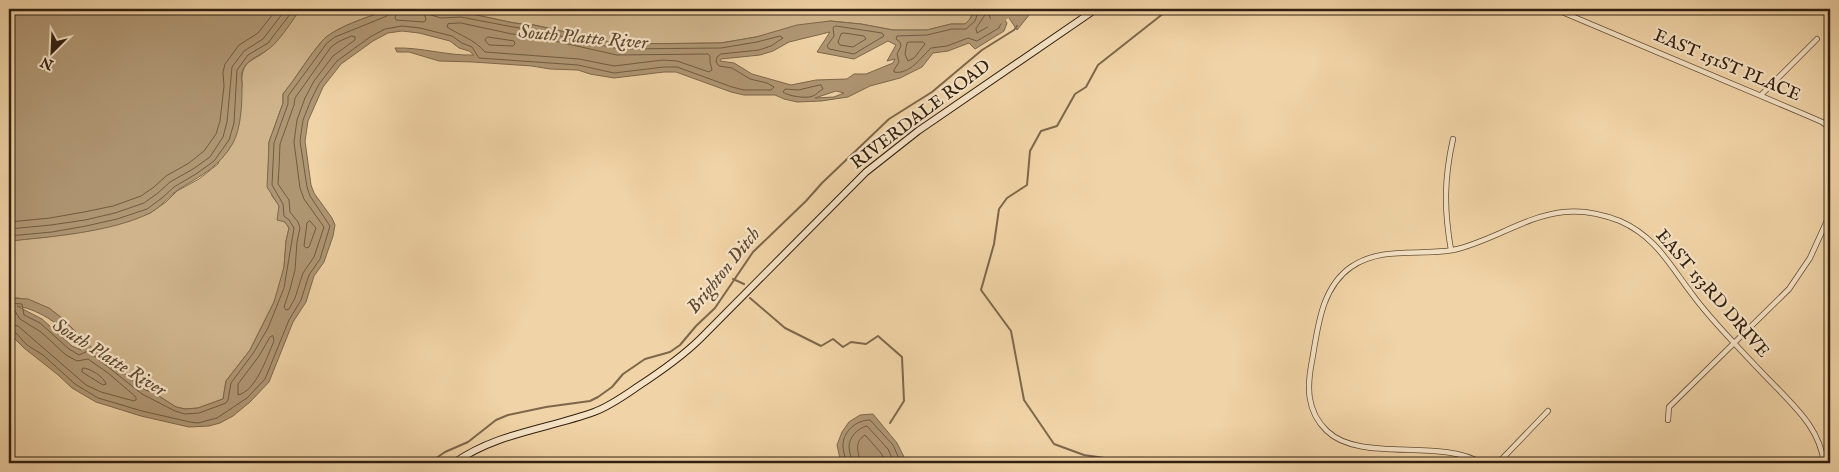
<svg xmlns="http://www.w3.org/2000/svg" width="1839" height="472" viewBox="0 0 1839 472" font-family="'IM FELL English',serif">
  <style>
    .green { fill: #d0b58c; stroke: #816a4e }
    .water { fill: #af9673; stroke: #7d674b; fill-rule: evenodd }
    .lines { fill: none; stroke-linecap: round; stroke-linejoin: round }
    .shore { stroke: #705b41; stroke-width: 1 }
    .stream { stroke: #7d674b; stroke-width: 2 }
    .river { stroke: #af9673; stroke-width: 10 }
    .street-casing { stroke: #624d35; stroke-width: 6 }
    .secondary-casing { stroke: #32200f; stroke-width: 8 }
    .street { stroke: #f5e2c5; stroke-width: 4.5 }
    .secondary { stroke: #f5e2c5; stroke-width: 6 }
    .labels { text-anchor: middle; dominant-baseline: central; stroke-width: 4.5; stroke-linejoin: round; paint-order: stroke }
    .street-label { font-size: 18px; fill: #32200f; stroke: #f5e2c5 }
    .water-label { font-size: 19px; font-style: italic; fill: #5e4932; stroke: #f5e2c5 }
  </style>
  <rect width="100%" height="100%" fill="#f0d3a6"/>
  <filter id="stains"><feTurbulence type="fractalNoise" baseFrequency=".004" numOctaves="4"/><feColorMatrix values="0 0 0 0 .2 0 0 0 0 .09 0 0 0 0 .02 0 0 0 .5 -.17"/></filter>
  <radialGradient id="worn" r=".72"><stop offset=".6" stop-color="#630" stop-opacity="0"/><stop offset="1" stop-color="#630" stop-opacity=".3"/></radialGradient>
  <!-- green -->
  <path class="green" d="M300 9H397C379 12 334 27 322 41 308 57 297 77 283 94V103L269 142 268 176 272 196 279 205V213L289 228 286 241 284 267 280 286 274 302 250 350 226 381 223 399 198 408 185 409 176 407 154 393 145 390 91 347 63 319 49 308 19 298H9V241L53 236 87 231 118 224 150 213 166 202 177 191 199 179 218 164 242 86C240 57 255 63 270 47 281 36 292 22 300 9Z
    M428 9H975L970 19 965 24H951L927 30H893L861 24 830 21 756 37 721 43 619 44 534 25 514 23 462 12 441 13Z"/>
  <!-- water -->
  <path class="water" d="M9 9H300C293 20 280 40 270 48 260 56 246 59 242 72 240 76 243 83 242 87 242 105 241 128 233 143 220 166 201 176 179 189 169 196 161 207 150 213 112 232 50 237 9 241Z
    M397 9H428L441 13 462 12 514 23 534 25 619 44 721 43 756 37 797 25 830 21 861 24 893 30H927L951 24H965L970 19 975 9H997L1007 23 1004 31 975 49 969 43 948 51 933 53 922 67 900 78 870 86 848 97 821 101 797 102 784 99 775 95H744L731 92 676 72H664L614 78 590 74 578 70 550 69 532 66 473 62 439 61 409 52H397L395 48C421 47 447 56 474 55L469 51 459 48 450 41 419 33 402 31 388 33 373 41 341 64 323 87 308 121 305 141 311 185 314 193 332 218 335 225 333 236 324 262 314 276 306 302 293 322 269 382 250 402 233 416 220 423 209 426 189 427 141 416 96 402 72 388 57 374 24 348 9 333V298L28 299 49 308 63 319 91 347 145 390 154 393 176 407 185 409 198 408 223 399 226 381 250 350 274 302 284 267 286 241 289 228 285 222 277 220 279 206 267 187 268 168 269 142 283 103V94C297 77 308 57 322 41 334 27 379 12 397 9ZM830 32 817 52 854 59 888 41 896 45 887 61 895 59 893 63 866 74H854L847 79 816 80 791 85 752 74 734 63 720 61 721 59 760 55 773 51 789 42ZM836 91 844 93 834 97 815 98ZM17 306C42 310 67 329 81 350L72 346 42 319Z
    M1003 9H1034L1017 30Z
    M873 414 897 443 907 463H841L837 445 842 432 849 422 860 415Z"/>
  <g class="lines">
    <!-- shore -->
    <path class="shore" d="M397 9 395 18 396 20 424 22 426 20 423 9
      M979 9 975 21 966 29H952L927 35 897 36 896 39 900 42 901 46 897 54 899 62 894 70V72C910 75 921 57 931 48L947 46 968 38 977 41 999 28 1001 23 994 13V9
      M986 14 989 15 993 24 977 33 976 29Z
      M461 23 512 34 532 36 617 55 708 54 710 56V62L712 70 709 72 677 61 663 60 614 66 579 59 485 52C474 39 461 36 447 27L448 24Z
      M836 26 882 33 884 36 854 54 829 49 827 46 834 36 833 28Z
      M844 33 864 36 866 39 853 47 840 45 838 42 841 34Z
      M352 36 355 37V40L333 56 314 81 305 98 297 120 294 142 300 188 304 199 324 227 314 257 303 273 295 298 289 309 286 310 284 307 290 289 295 270 297 242 300 228 298 222 290 212 289 200 278 184 279 168 280 144 294 105 295 98 331 47 338 42Z
      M488 37 514 41 515 44 513 46 489 45 485 40Z
      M910 42H923L925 44 914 58 908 61 905 54 907 43Z
      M821 85 823 89C819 91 816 95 813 96 806 99 788 96 783 92L785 89 798 90Z
      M310 221 316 228 309 247 306 248 304 246 307 223Z
      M9 222 50 218 84 212 113 206 141 196 154 187 166 176 189 163 204 151 216 134 220 121 224 86 223 72 225 64 239 45 258 33 277 9
      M9 229 51 225 85 220 115 213 144 203 158 193 170 182 193 169 210 157 223 137 227 122 232 67 244 51 263 39 286 9
      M9 236 52 232 86 226 117 219 147 209 162 198 174 187 196 174 214 161 229 140 234 123 237 70 248 55 268 43 294 9
      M9 303 22 304 24 315 40 323 69 349 79 355 88 351 142 394 175 411 185 414 199 413 226 403 228 400 231 383 254 352 268 328 284 288 294 228 289 220 284 216 283 204 272 185 274 143 288 104V96L327 43 335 37 387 16 390 13 391 9
      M9 310 15 311 20 319 41 332 66 355 77 361 88 359 108 373 136 397V400L134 401 101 392 86 385 18 326 9 324
      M9 330 14 331 27 345 43 355 75 384 98 398 142 411 190 422 198 423 217 418 247 398 265 379 289 320 301 300 309 275 320 259 330 226 310 196 307 187 300 141 303 120 311 100 319 84 337 61 370 37 385 29 402 26 420 28 452 36 462 43 472 47 479 58 578 65 614 73 664 67H677L732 87 744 90H771L774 87 767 83 750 79 732 68 719 66 716 62 717 57 721 54 759 50 771 46 783 38 780 36 757 42 721 48 619 49 533 30 513 27 461 17 441 18 431 15 429 9
      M273 336 274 341C267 357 256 391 238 395V384L259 356 270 337Z
      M83 368C90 368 104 377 106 384L103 385 82 372Z
      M846 463C846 458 843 452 843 447 842 432 856 420 870 420L893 445 901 463
      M852 463C852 458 849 452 849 447 849 437 858 428 867 426L888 449 894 463
      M860 463C859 452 853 443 865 435L881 453 886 463"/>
    <!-- stream -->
    <path class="stream" d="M733 279 744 284
      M750 298 785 328 821 346 833 339 843 347 851 342 866 344 878 336 902 357 904 401 890 423
      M429 463 445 452 468 442 496 420 508 415 546 407 590 401 598 397 612 387 623 374 645 359 670 352 680 345 696 326 715 308 753 252 806 201 822 183 889 119 932 92 982 50 1014 30 1017 26
      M1139 463 1084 455 1054 444 1024 400 1011 331 981 290 994 244 999 209 1007 198 1027 185 1030 151 1041 131 1057 126 1075 94 1086 87 1098 65 1169 9"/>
    <!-- river -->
    <path class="river" d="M992 24 1008 12 1010 9"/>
    <!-- street casing -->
    <g class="street-casing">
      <path id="street" d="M1555 9 1806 115 1822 122 1830 128
        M1761 95 1817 39
        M1451 250C1444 210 1444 179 1453 139
        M1668 420 1669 407 1789 289 1810 258 1830 214
        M1481 463C1440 438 1360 463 1327 431 1306 411 1307 386 1312 361 1318 327 1321 288 1351 267 1382 246 1418 256 1453 250 1491 242 1525 216 1564 212 1583 210 1602 214 1620 221 1656 237 1669 264 1692 294 1705 312 1720 328 1735 344 1749 359 1763 374 1778 389 1799 411 1820 431 1824 463
        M1498 463 1548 411"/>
    </g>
    <!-- secondary casing -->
    <g class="secondary-casing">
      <path id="secondary" d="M454 463C496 433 547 429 594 412 610 406 624 396 637 387 660 372 682 357 701 338L866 172 918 131 1096 9"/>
    </g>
    <!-- street -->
    <use href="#street" class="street"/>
    <!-- secondary -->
    <use href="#secondary" class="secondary"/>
  </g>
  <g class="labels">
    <!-- street labels -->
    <g class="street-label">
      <text transform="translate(1727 66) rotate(23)">EAST 151ST PLACE</text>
      <text transform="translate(921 115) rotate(-37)">RIVERDALE ROAD</text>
      <text transform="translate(1712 294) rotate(49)">EAST 153RD DRIVE</text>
    </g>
    <!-- water labels -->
    <g class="water-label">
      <text transform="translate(583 38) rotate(5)">South Platte River</text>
      <text transform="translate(724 271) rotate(-51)">Brighton Ditch</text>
      <text transform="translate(109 358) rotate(32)">South Platte River</text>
    </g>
  </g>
  <!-- margin -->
  <rect width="1839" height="472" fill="none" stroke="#f0d3a6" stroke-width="30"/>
  <rect x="10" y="10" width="1819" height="452" fill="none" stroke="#32200f" stroke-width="2.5"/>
  <rect x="15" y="15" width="1809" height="442" fill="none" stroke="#32200f"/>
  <!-- north arrow -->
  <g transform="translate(52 52) rotate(204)" stroke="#f5e2c5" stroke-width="4" paint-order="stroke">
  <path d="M0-4L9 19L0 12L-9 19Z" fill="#32200f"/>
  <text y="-8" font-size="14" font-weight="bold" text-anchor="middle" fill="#32200f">N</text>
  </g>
  <rect width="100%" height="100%" filter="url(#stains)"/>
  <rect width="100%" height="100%" fill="url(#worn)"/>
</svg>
